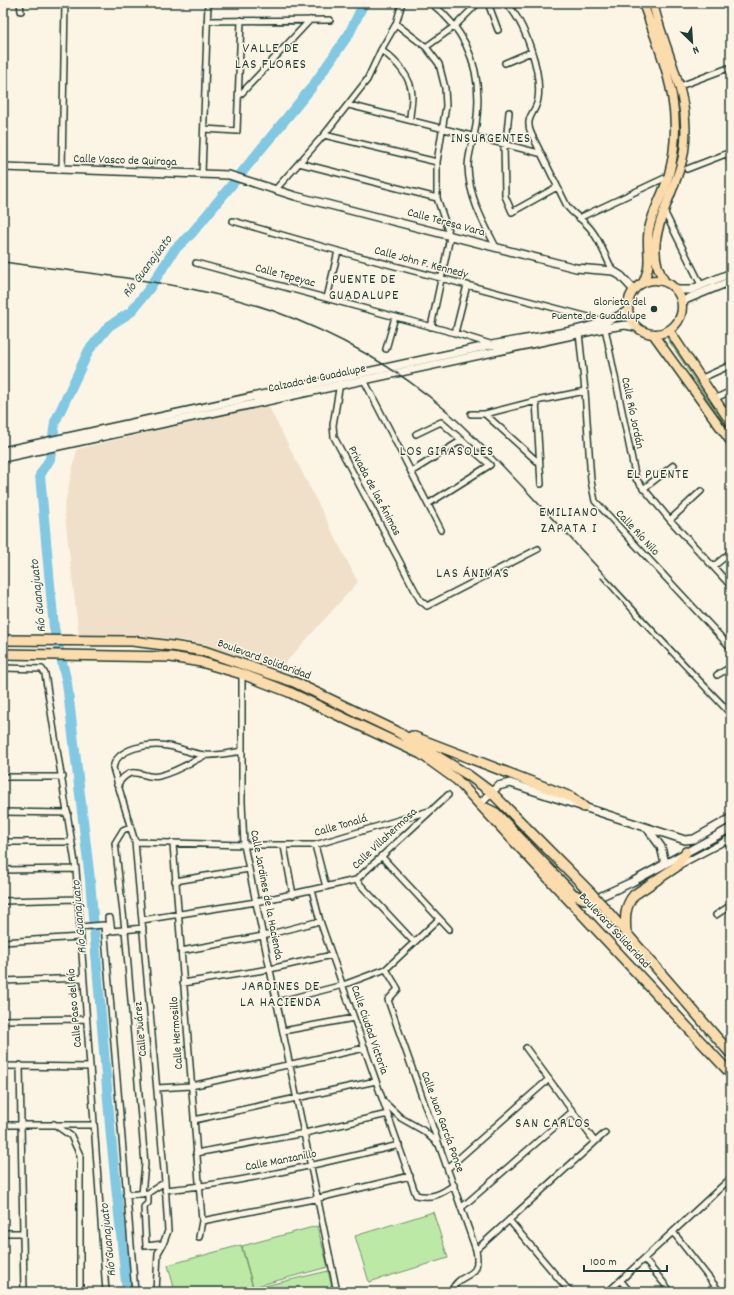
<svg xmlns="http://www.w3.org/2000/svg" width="734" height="1295" viewBox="0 0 734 1295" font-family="Dekko,sans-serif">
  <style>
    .built { fill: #f1e0c9 }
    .green { fill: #bde9a6; stroke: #6e936d }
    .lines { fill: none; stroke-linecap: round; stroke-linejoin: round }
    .river { stroke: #81c8e2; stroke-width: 10 }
    .street-casing { stroke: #1f3d34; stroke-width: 8 }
    .secondary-casing { stroke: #1f3d34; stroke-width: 10 }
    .primary-casing { stroke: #1f3d34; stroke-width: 11 }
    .highway-casing { stroke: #1f3d34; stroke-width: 12 }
    .street { stroke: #fcf5e5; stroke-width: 5 }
    .secondary { stroke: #fcf5e5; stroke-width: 7 }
    .primary { stroke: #fcdcac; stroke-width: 8 }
    .highway { stroke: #fcdcac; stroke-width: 9 }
    .rail { stroke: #1f3d34; stroke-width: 1.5 }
    .highway-bridge-casing { stroke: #1f3d34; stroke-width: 12; stroke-linecap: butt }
    .highway-bridge { stroke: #fcdcac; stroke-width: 9 }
    .poi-dot { fill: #1f3d34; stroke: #fcf5e5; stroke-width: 1.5 }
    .labels { text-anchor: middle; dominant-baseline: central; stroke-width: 3; stroke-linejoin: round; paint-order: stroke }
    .street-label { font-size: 12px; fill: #1f3d34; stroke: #fcf5e5 }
    .poi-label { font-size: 12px; fill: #1f3d34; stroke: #fcf5e5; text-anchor: end }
    .water-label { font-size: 13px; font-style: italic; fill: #335957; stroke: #fcf5e5 }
    .quarter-label { font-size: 14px; letter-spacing: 1px; fill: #1f3d34; stroke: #fcf5e5 }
  </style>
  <rect width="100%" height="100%" fill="#fcf5e5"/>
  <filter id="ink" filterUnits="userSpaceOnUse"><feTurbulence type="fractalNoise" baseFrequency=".025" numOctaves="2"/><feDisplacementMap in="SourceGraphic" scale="8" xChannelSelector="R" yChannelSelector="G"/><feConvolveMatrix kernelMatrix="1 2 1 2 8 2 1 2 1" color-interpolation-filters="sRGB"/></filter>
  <g filter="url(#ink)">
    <!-- built -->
    <path class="built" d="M268 405 358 582 280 669 188 641 140 637H79L64 508 77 449Z"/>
    <!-- green -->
    <path class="green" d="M669 337 731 431V435L667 338Z
      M433 1212 448 1258 369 1282 355 1236Z
      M317 1226 328 1267 253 1287 242 1246Z
      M241 1245 253 1288 238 1292H175L168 1265Z
      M328 1271 333 1292H253L252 1289Z"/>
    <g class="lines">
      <!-- river -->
      <path class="river" d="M127 1292 111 1137 90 880 67 683 54 628 40 475 50 459 55 422 89 350 109 326 131 312 149 289 175 249 192 233 312 87 349 34 364 3"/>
      <!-- street casing -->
      <g class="street-casing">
        <path id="street" d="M20 3 21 11
          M431 3C471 34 483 77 476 125 474 139 468 153 468 167 469 197 483 222 496 247
          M488 3 498 30
          M506 3C525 22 542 72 538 99 536 113 524 117 531 133L567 206C573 214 579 217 586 224 598 235 605 256 613 271
          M207 21 330 20
          M396 24 426 47 439 64 445 88 446 106 437 162V198L450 237 431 327
          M426 47 455 26 478 3
          M381 50C395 60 412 77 412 96 412 104 410 112 410 119
          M505 63 531 52
          M680 86 731 67
          M239 96 310 20
          M349 105 539 153
          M204 129 237 131 241 20
          M324 135 437 162
          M504 143 505 196 512 212 557 187
          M506 143 509 112
          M728 153 731 162
          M299 163 437 198
          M62 169 65 3
          M687 169 731 152
          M202 174 208 3
          M275 190 324 135 367 80 381 50 396 24 402 3
          M664 211 701 285
          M579 218 669 176
          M233 221 338 251 604 321
          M196 263 455 333 506 349
          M327 298 338 251
          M605 328 636 479 670 520 731 586
          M455 333 467 285
          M579 333 585 391 591 481 595 501 731 648
          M386 349 395 317
          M700 379 731 365
          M364 380 441 530
          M340 383 333 425 334 437 420 600 427 606 538 549
          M714 399 731 391
          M536 401 541 484
          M471 414H485L536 401 585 391
          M485 414 539 463
          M416 434 441 422 490 465 428 504
          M411 472 462 440
          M643 489 674 465
          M670 520 701 491
          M714 566 731 552
          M3 668 42 669 45 674 76 869 106 1292
          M242 673V802L244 845 337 1292
          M717 675 731 667
          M3 777H63
          M117 785C134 761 141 780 159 776 176 772 190 763 205 755
          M3 812 68 813
          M130 827 123 830 115 843 125 930 141 1118 145 1164 142 1194
          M726 840 731 845
          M3 842H71
          M135 842 244 845H315L429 811
          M173 844 202 1221 199 1237
          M315 845 326 887
          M284 846 293 895
          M381 856 449 929
          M678 866 731 838
          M3 870 76 869
          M356 880 414 942
          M175 881 249 869
          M312 890 320 921 416 1195C432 1199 441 1194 454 1185
          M3 901 77 899
          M716 915 731 905
          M142 920 256 902 356 880 448 795
          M79 927 104 925 135 1292
          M105 933 109 932 108 918H110L112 931 143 928
          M3 942 80 937
          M181 951 263 936 320 921
          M386 969 398 989 388 1000 476 1250C482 1283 461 1268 451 1292
          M3 981 83 978
          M183 983 270 969 332 955
          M277 1002 343 985 386 969 439 919
          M3 1020 86 1019
          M283 1031 354 1018
          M526 1048 595 1142
          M20 1065 24 1292
          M3 1066 90 1067
          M157 1088 191 1086 365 1048
          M385 1103 401 1118 424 1131 439 1145
          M194 1120 376 1081
          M54 1124 71 1136 80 1155V1292
          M3 1125H94
          M196 1153 305 1133 388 1114
          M448 1168 549 1079
          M165 1190C244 1183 322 1163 399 1145
          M148 1193V1203L144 1207 146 1246 163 1244
          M126 1195 148 1193 165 1182
          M461 1208 573 1111
          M509 1220 570 1292
          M202 1221 319 1198 410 1176
          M673 1232 720 1292
          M3 1233H22
          M476 1250 605 1133
          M644 1259 671 1292
          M621 1281 630 1292
          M156 1292 158 1253 163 1244 168 1231 165 1182 135 842 113 768C117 747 150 743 168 746 181 748 192 754 205 755 217 756 230 753 242 751
          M608 1292 731 1178"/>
      </g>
      <!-- secondary casing -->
      <g class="secondary-casing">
        <path id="secondary" d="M3 167 229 175 295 196 576 268 613 271 621 276 634 290
          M676 290H690L731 273
          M682 303 687 299 731 281
          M3 451C162 415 322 382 482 347 520 338 599 332 628 310
          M3 458 605 328 625 325 636 327
          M479 805 498 786 510 783 685 840 694 839 731 818
          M648 829 661 847 665 863
          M597 898 632 882 731 828"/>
      </g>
      <!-- primary casing -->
      <g class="primary-casing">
        <path id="primary" d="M643 3C664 63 686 110 669 174 664 193 653 210 649 229 646 242 650 256 648 268 647 273 645 278 643 283
          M653 3C665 55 692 95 684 151 678 194 637 240 665 282
          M628 307a27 27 0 1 1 54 0a27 27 0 1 1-54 0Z
          M669 330 731 423
          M653 334 731 442"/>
      </g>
      <!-- highway casing -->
      <g class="highway-casing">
        <path id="highway" d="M3 640 132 641 172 646 204 651 294 682 396 731 468 775 491 792 591 893
          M3 654 171 657 201 662 242 674 289 692 348 720 421 754 457 780 731 1074
          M412 736 571 797 584 807
          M486 808 496 813 573 894 584 899 597 898
          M601 904 731 1054
          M626 934C625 919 624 907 634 895L676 867 686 852"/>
      </g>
      <!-- street -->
      <use href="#street" class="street"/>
      <!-- secondary -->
      <use href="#secondary" class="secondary"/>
      <!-- primary -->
      <use href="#primary" class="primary"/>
      <!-- highway -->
      <use href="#highway" class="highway"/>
      <!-- rail -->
      <path class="rail" d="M3 262C93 274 185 281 271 310 335 333 396 367 448 412 489 449 525 490 563 530 619 590 674 651 731 709
        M601 578 630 611 731 719"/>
      <!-- highway-bridge casing -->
      <g class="highway-bridge-casing">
        <path id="highway-bridge" d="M591 893 601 904"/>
      </g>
      <!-- highway-bridge -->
      <use href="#highway-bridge" class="highway-bridge"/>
    </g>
  </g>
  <!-- markers -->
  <circle class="poi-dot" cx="654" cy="309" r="4"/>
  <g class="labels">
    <!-- street labels -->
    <g class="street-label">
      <text transform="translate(125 161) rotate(2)">Calle Vasco de Quiroga</text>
      <text transform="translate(446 223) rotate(15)">Calle Teresa Vara</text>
      <text transform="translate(421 263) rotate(15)">Calle John F. Kennedy</text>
      <text transform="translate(285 276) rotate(15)">Calle Tepeyac</text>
      <text transform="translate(317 379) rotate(-12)">Calzada de Guadalupe</text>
      <text transform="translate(632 413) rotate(78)">Calle Río Jordán</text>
      <text transform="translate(374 491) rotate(62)">Privada de las Ánimas</text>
      <text transform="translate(637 533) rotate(47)">Calle Río Nilo</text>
      <text transform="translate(264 660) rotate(20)">Boulevard Solidaridad</text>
      <text transform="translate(341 826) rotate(-16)">Calle Tonalá</text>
      <text transform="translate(385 839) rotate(-43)">Calle Villahermosa</text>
      <text transform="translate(266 895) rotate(79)">Calle Jardines de la Hacienda</text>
      <text transform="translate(614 931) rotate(47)">Boulevard Solidaridad</text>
      <text transform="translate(75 1008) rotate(-95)">Calle Paso del Río</text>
      <text transform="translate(141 1029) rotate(-95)">Calle Juárez</text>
      <text transform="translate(369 1030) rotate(71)">Calle Ciudad Victoria</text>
      <text transform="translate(177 1033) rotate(-94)">Calle Hermosillo</text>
      <text transform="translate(442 1122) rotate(70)">Calle Juan García Ponce</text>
      <text transform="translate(281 1161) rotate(-11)">Calle Manzanillo</text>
    </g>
    <!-- poi labels -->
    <g class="poi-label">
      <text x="646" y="302">Glorieta del<tspan x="646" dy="14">Puente de Guadalupe</tspan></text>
    </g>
    <!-- water labels -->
    <g class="water-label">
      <text transform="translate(148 267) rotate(-53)">Río Guanajuato</text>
      <text transform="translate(39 596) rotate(-96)">Río Guanajuato</text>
      <text transform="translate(80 917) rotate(-95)">Río Guanajuato</text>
      <text transform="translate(109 1240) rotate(-96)">Río Guanajuato</text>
    </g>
    <!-- quarter labels -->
    <g class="quarter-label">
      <text x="271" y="49">VALLE DE<tspan x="271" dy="16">LAS FLORES</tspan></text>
      <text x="491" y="139">INSURGENTES</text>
      <text x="364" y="280">PUENTE DE<tspan x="364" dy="16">GUADALUPE</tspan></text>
      <text x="447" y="452">LOS GIRASOLES</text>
      <text x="658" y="475">EL PUENTE</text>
      <text x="569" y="513">EMILIANO<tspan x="569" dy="16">ZAPATA I</tspan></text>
      <text x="473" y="574">LAS ÁNIMAS</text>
      <text x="281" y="987">JARDINES DE<tspan x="281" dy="16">LA HACIENDA</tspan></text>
      <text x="553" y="1124">SAN CARLOS</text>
    </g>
  </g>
  <!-- margin -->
  <rect width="734" height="1295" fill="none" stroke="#fcf5e5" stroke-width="16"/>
  <rect x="8" y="8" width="718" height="1279" fill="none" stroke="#1f3d34" stroke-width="1.5" filter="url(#ink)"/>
  <!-- north arrow -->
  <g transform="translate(692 42) rotate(155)" stroke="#fcf5e5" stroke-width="3" paint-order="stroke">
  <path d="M0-3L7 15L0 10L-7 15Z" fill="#1f3d34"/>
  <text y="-6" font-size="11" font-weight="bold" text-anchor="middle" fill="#1f3d34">N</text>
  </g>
  <!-- scale -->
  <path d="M584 1265v6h83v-6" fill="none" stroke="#1f3d34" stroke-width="2"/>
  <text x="590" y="1265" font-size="12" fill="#1f3d34" stroke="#fcf5e5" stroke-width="3" paint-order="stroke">100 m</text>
</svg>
